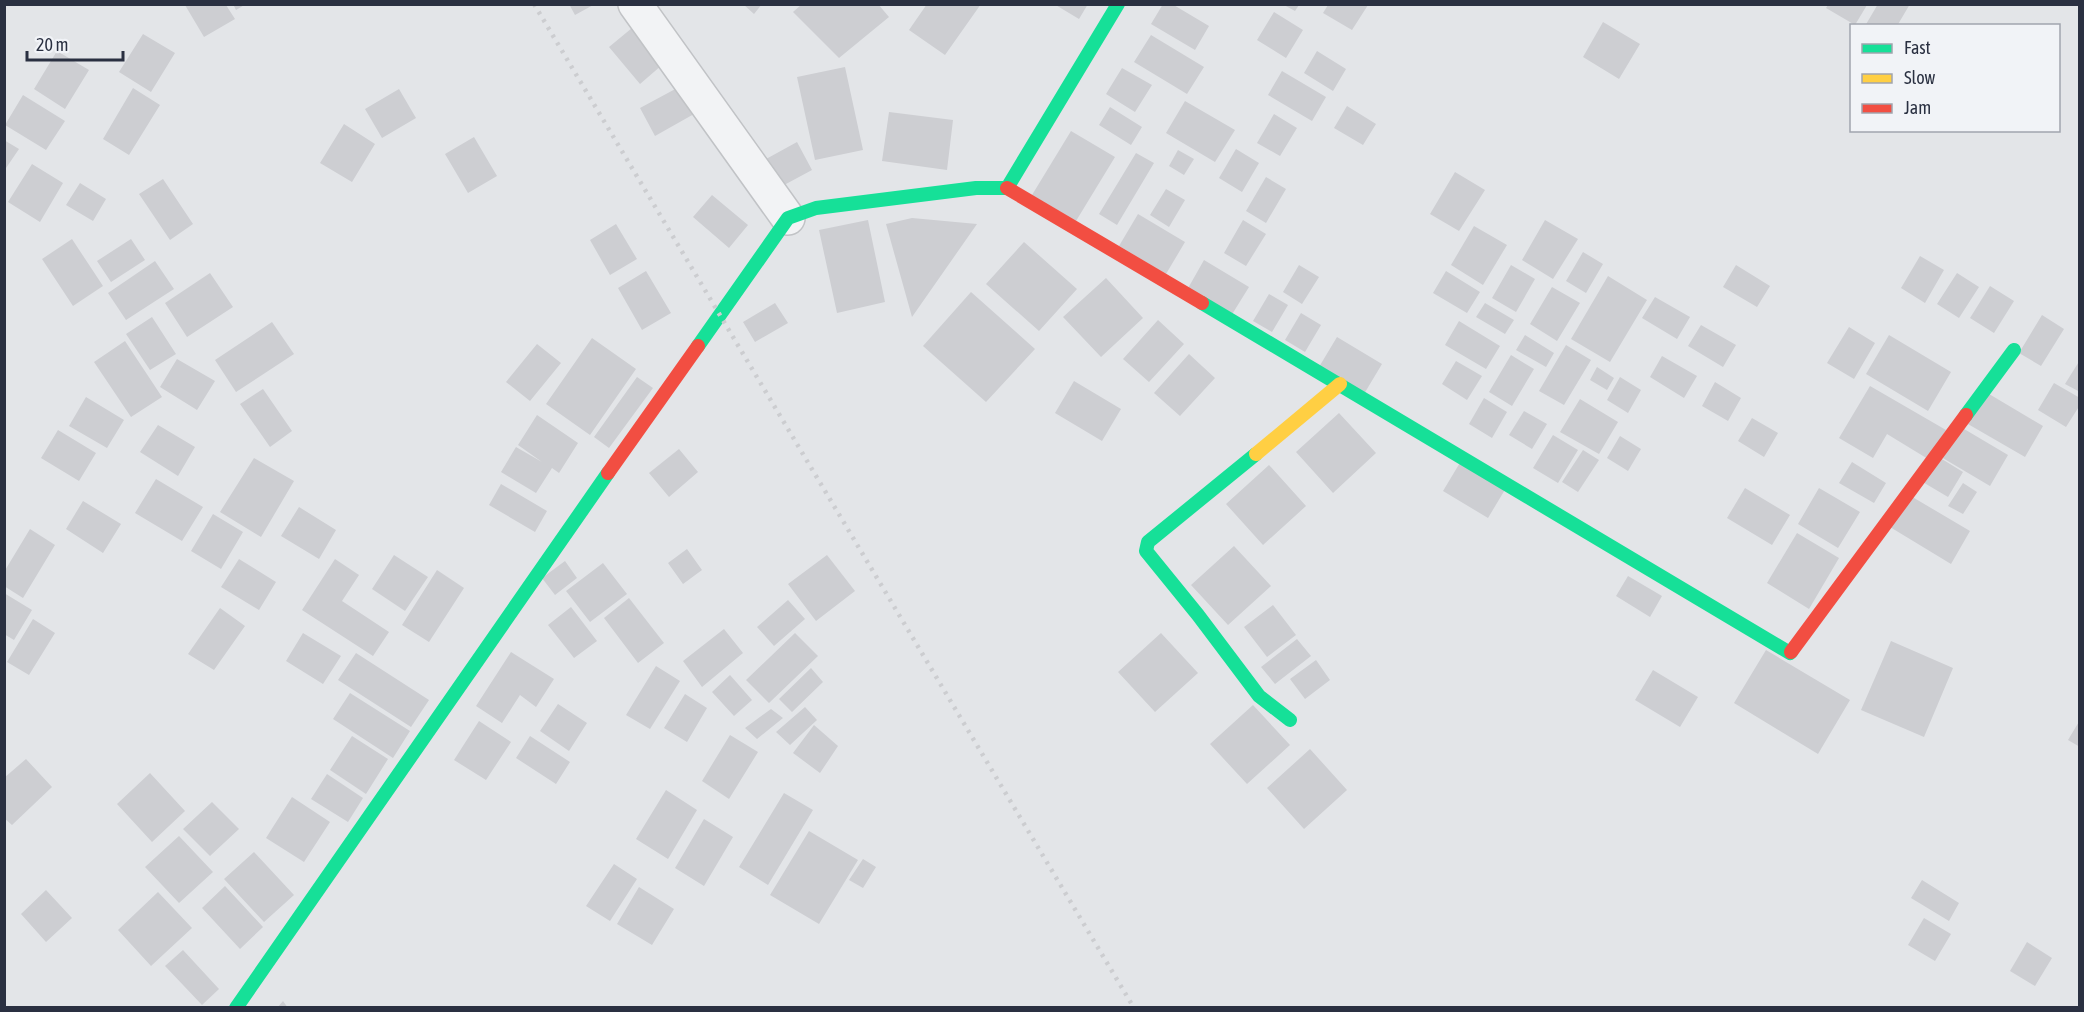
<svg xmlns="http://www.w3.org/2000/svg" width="2084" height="1012" viewBox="0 0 2084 1012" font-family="'Asap Condensed',sans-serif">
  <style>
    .building { fill: #cdced2 }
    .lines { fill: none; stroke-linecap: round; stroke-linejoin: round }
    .street-casing { stroke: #c1c3c6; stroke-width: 36 }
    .street { stroke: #f2f3f5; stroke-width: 33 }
    .fast { stroke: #16e098; stroke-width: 14 }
    .slow { stroke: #ffcf43; stroke-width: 14 }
    .jam { stroke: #f24e42; stroke-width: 14 }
    .rail { stroke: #cccdd0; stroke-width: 4.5; stroke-dasharray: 3 6; stroke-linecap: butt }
  </style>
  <rect width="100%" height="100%" fill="#e3e5e8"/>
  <!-- building -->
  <path class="building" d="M233 4H246L236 10Z
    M569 4H595L575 15Z
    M743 4H762L754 14Z
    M802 4H878L889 17 839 58 793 12Z
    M927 4H981L945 55 909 30Z
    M1054 4H1088L1079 19Z
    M1163 4H1172L1209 26 1195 50 1151 24Z
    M1878 4H1910L1897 26H1865Z
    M185 5H226L235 19 204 37Z
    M1284 5H1299L1295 11Z
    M1328 5H1368L1352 30 1323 13Z
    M1828 5H1867L1855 25 1826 8Z
    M1274 12 1303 30 1286 58 1257 40Z
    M1603 22 1640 44 1619 79 1583 57Z
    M632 28 662 65 640 84 609 47Z
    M143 34 175 53 151 92 119 72Z
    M1151 35 1204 67 1187 94 1134 62Z
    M57 51 89 70 65 109 34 89Z
    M1317 51 1346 69 1333 91 1304 73Z
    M845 67 863 150 815 160 797 77Z
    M1122 68 1152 85 1135 112 1106 94Z
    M1282 71 1326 97 1312 121 1268 95Z
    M679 87 694 114 655 136 640 108Z
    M133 88 160 105 129 155 103 139Z
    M399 89 416 118 382 138 365 109Z
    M23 95 65 121 46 150 5 125Z
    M1185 101 1235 130 1215 162 1166 133Z
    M1347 106 1376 124 1363 145 1334 128Z
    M1110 107 1142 127 1131 145 1099 125Z
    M889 112 953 120 947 170 882 161Z
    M1274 114 1297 128 1280 156 1257 143Z
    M344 124 375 144 352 182 320 163Z
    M1071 131 1115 157 1076 221 1032 195Z
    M474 137 497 176 468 193 445 154Z
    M4 140 19 149 4 171Z
    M797 142 812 170 773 191 757 164Z
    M1236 149 1259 163 1242 192 1219 178Z
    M1178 150 1194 159 1184 175 1169 166Z
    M1136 153 1154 163 1117 225 1099 214Z
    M32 164 63 183 40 222 8 202Z
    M1455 172 1485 190 1459 231 1430 214Z
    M1266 177 1286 189 1266 223 1246 211Z
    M163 179 193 224 170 240 139 194Z
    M80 183 106 199 93 221 66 205Z
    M1166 189 1185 200 1169 227 1150 215Z
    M712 195 748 225 729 248 693 217Z
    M1138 214 1185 242 1166 274 1119 246Z
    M912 218 977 224 912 317 886 224Z
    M868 220 885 302 837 313 819 230Z
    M1243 220 1266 234 1246 266 1224 253Z
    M1545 220 1578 239 1553 279 1522 260Z
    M616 224 637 259 610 275 590 240Z
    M1474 226 1507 245 1483 285 1451 265Z
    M72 239 103 286 73 306 42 259Z
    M131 239 145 260 111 282 97 261Z
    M1024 242 1077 289 1039 331 986 284Z
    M1583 252 1603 264 1586 293 1566 281Z
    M1920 256 1944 270 1925 303 1901 288Z
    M1204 260 1249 287 1231 316 1187 290Z
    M155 261 174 289 126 320 108 293Z
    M1299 265 1319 277 1302 304 1283 292Z
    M1511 265 1535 279 1516 312 1492 298Z
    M1736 265 1770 286 1757 307 1723 287Z
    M646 271 671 313 642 330 618 288Z
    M1446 271 1480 292 1467 313 1433 293Z
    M210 273 233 307 187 337 165 303Z
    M1957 273 1979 287 1959 318 1937 304Z
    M1608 276 1647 300 1610 362 1571 339Z
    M1106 278 1143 318 1101 357 1063 317Z
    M1990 286 2014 301 1994 333 1970 318Z
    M1552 287 1580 303 1557 341 1530 324Z
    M971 292 1035 349 986 402 923 346Z
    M1269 294 1288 305 1272 332 1253 321Z
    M1655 297 1690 317 1677 339 1642 318Z
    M775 303 788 323 755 342 743 322Z
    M1485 303 1514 320 1505 334 1476 317Z
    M1301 313 1321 325 1305 352 1285 340Z
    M2042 315 2064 329 2041 366 2019 353Z
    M152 317 176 354 150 370 126 334Z
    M1158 320 1184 344 1149 382 1123 359Z
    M1459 321 1500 346 1486 369 1445 345Z
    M272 322 294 354 236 392 215 360Z
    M1701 325 1736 345 1723 367 1688 346Z
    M1849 327 1875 343 1854 379 1827 363Z
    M1525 335 1554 353 1546 367 1516 350Z
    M1889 335 1951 372 1928 411 1866 374Z
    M1337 337 1382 364 1364 394 1319 367Z
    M592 338 636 369 590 435 546 404Z
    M125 341 162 397 131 417 94 362Z
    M537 344 561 363 530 401 506 382Z
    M1566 345 1591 360 1564 405 1539 391Z
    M1189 354 1215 378 1180 416 1154 393Z
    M1511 355 1534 369 1512 406 1489 392Z
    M1662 356 1697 376 1684 398 1650 377Z
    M177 359 215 381 197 410 160 387Z
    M2080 360V392L2065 384Z
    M1456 361 1482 376 1467 400 1442 384Z
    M1597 367 1614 378 1607 390 1590 380Z
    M637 377 653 388 609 448 594 437Z
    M1620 377 1641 390 1628 413 1607 400Z
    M1074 381 1121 409 1102 441 1055 413Z
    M1715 382 1741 398 1728 421 1702 406Z
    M2054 383 2080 398V405L2066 427 2038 410Z
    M1870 386 1946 430 1928 459 1887 434 1873 458 1839 438Z
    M1979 388 2043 426 2025 457 1961 420Z
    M263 389 292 431 270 447 240 404Z
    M86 397 124 420 107 448 69 426Z
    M1484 398 1507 412 1492 438 1469 424Z
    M1580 399 1618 422 1599 454 1560 432Z
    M1524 411 1547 424 1532 449 1509 435Z
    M1339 413 1376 453 1333 493 1296 452Z
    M537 415 578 443 559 473 552 468 536 493 501 472 516 447 542 462 518 445Z
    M1752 418 1778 433 1764 457 1738 441Z
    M1954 423 2008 455 1990 486 1936 454Z
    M158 425 195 447 178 476 140 452Z
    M58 430 96 453 79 481 41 458Z
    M1553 435 1578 450 1558 483 1533 468Z
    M1620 436 1641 449 1628 471 1607 458Z
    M679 449 698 472 669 497 649 473Z
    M1583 450 1599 460 1578 492 1562 482Z
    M1937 456 1963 472 1948 497 1921 481Z
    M254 458 294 481 261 537 220 512Z
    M1461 461 1506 488 1488 518 1443 491Z
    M1852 462 1886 483 1874 503 1839 483Z
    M1269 465 1306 506 1263 545 1226 504Z
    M156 479 203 507 182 541 135 513Z
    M1963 483 1977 492 1963 514 1948 506Z
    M501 484 547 511 535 532 489 505Z
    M1745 488 1790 515 1772 545 1727 518Z
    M1819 488 1860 512 1838 548 1798 524Z
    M1909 495 1970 531 1951 564 1890 527Z
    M83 501 121 524 103 553 66 529Z
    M299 507 336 530 319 559 281 536Z
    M213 514 243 532 221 569 191 551Z
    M30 529 55 545 23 598 4 586V572Z
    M1797 533 1839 558 1809 609 1767 583Z
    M1234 546 1271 586 1228 625 1191 585Z
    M687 549 702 570 683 584 668 563Z
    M394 555 428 577 405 611 372 589Z
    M827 555 855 591 816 621 788 584Z
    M239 559 276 582 259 610 221 587Z
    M335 559 359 575 342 601 389 632 373 656 302 610Z
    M565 561 577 578 555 595 542 578Z
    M603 563 627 594 590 622 566 591Z
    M437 570 464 588 429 642 402 625Z
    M1628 576 1662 596 1650 617 1616 596Z
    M4 593 32 610 14 640 4 634Z
    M629 598 664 643 638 663 604 618Z
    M788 600 805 619 774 646 757 627Z
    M1273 605 1296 635 1267 657 1244 627Z
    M571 607 597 641 574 658 548 625Z
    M220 608 245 626 214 670 188 654Z
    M33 619 55 633 29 675 7 662Z
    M724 629 743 653 702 687 683 661Z
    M303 633 341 656 323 684 286 661Z
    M795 633 818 656 769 703 746 680Z
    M1161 633 1198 673 1155 712 1118 672Z
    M1297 639 1311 656 1275 684 1261 667Z
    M1891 641 1953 668 1924 737 1861 710Z
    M1766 650 1850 700 1818 754 1734 703Z
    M511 652 554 679 536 707 520 695 502 723 476 706Z
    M356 653 429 700 411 727 338 680Z
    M1316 660 1330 680 1305 699 1290 679Z
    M656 666 680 681 650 729 626 715Z
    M811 668 823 682 792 712 779 699Z
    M1653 670 1698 697 1680 727 1635 700Z
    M730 675 752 700 734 716 712 692Z
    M350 693 410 731 393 758 333 719Z
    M685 694 707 708 687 742 664 728Z
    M558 704 587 723 569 751 540 731Z
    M1253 705 1290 745 1247 784 1210 744Z
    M805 707 817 720 790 745 776 732Z
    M771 709 783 718 757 739 745 728Z
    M2080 720V747L2068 740Z
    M479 721 511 742 486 780 454 760Z
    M814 725 838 746 820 773 793 753Z
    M730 735 758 752 729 799 702 781Z
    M352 736 388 759 366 794 330 770Z
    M530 736 570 762 556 784 516 758Z
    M1310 749 1347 790 1304 829 1267 788Z
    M26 759 52 787 12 825 4 818V778Z
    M150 773 185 811 152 842 117 804Z
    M327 774 363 798 348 822 311 799Z
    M666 790 697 810 668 859 636 839Z
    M784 793 813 810 768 885 739 867Z
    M292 797 330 822 304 862 266 838Z
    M212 802 239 829 210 856 183 829Z
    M704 819 733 837 704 886 675 868Z
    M809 831 858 860 819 924 770 895Z
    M179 836 213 872 179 903 145 867Z
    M254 852 294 895 264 922 224 879Z
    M863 859 876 867 863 888 849 880Z
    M614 864 637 879 610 921 586 906Z
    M1922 880 1959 903 1949 921 1911 898Z
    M225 886 263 927 240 949 202 908Z
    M639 887 674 909 652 945 617 924Z
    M46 890 72 918 46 942 21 914Z
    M158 892 192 928 151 966 118 930Z
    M1924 918 1951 934 1935 961 1908 945Z
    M2027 942 2052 958 2035 986 2010 971Z
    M183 950 219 989 202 1005 165 966Z
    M283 1001 288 1008H277Z"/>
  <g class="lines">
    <!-- street casing -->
    <g class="street-casing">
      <path id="street" d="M635 4 788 218"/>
    </g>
    <!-- street -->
    <use href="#street" class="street"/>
    <!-- fast -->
    <path class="fast" d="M1202 303 1790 653 1791 652
      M698 346 788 218 816 208 976 188H1007L1118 4
      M1966 415 2014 350
      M1256 454 1148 542 1146 551 1198 615 1259 696 1290 720
      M236 1008 608 473"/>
    <!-- slow -->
    <path class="slow" d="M1256 454 1340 384"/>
    <!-- jam -->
    <path class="jam" d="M1007 188 1202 303
      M608 473 698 346
      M1791 652 1966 415"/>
    <!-- rail -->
    <path class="rail" d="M534 4 1134 1008"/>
  </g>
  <!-- border -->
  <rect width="2084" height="1012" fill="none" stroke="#2a3041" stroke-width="12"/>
  <!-- legend -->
  <rect x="1850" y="24" width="210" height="108" fill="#f1f3f7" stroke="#a1a5ae" stroke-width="1.5"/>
  <rect x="1862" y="44" width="30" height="9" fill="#16e098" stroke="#a1a5ae" stroke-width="1.5"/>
  <text x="1904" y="54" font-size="18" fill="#2a3041">Fast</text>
  <rect x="1862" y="74" width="30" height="9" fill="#ffcf43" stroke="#a1a5ae" stroke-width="1.5"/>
  <text x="1904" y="84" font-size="18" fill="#2a3041">Slow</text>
  <rect x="1862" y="104" width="30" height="9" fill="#f24e42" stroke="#a1a5ae" stroke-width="1.5"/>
  <text x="1904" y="114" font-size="18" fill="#2a3041">Jam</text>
  <!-- scale -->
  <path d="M27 51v9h96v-9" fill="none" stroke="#2a3041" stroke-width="3"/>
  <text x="36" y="51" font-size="18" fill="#2a3041" stroke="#f1f3f7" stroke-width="4.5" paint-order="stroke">20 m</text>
</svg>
